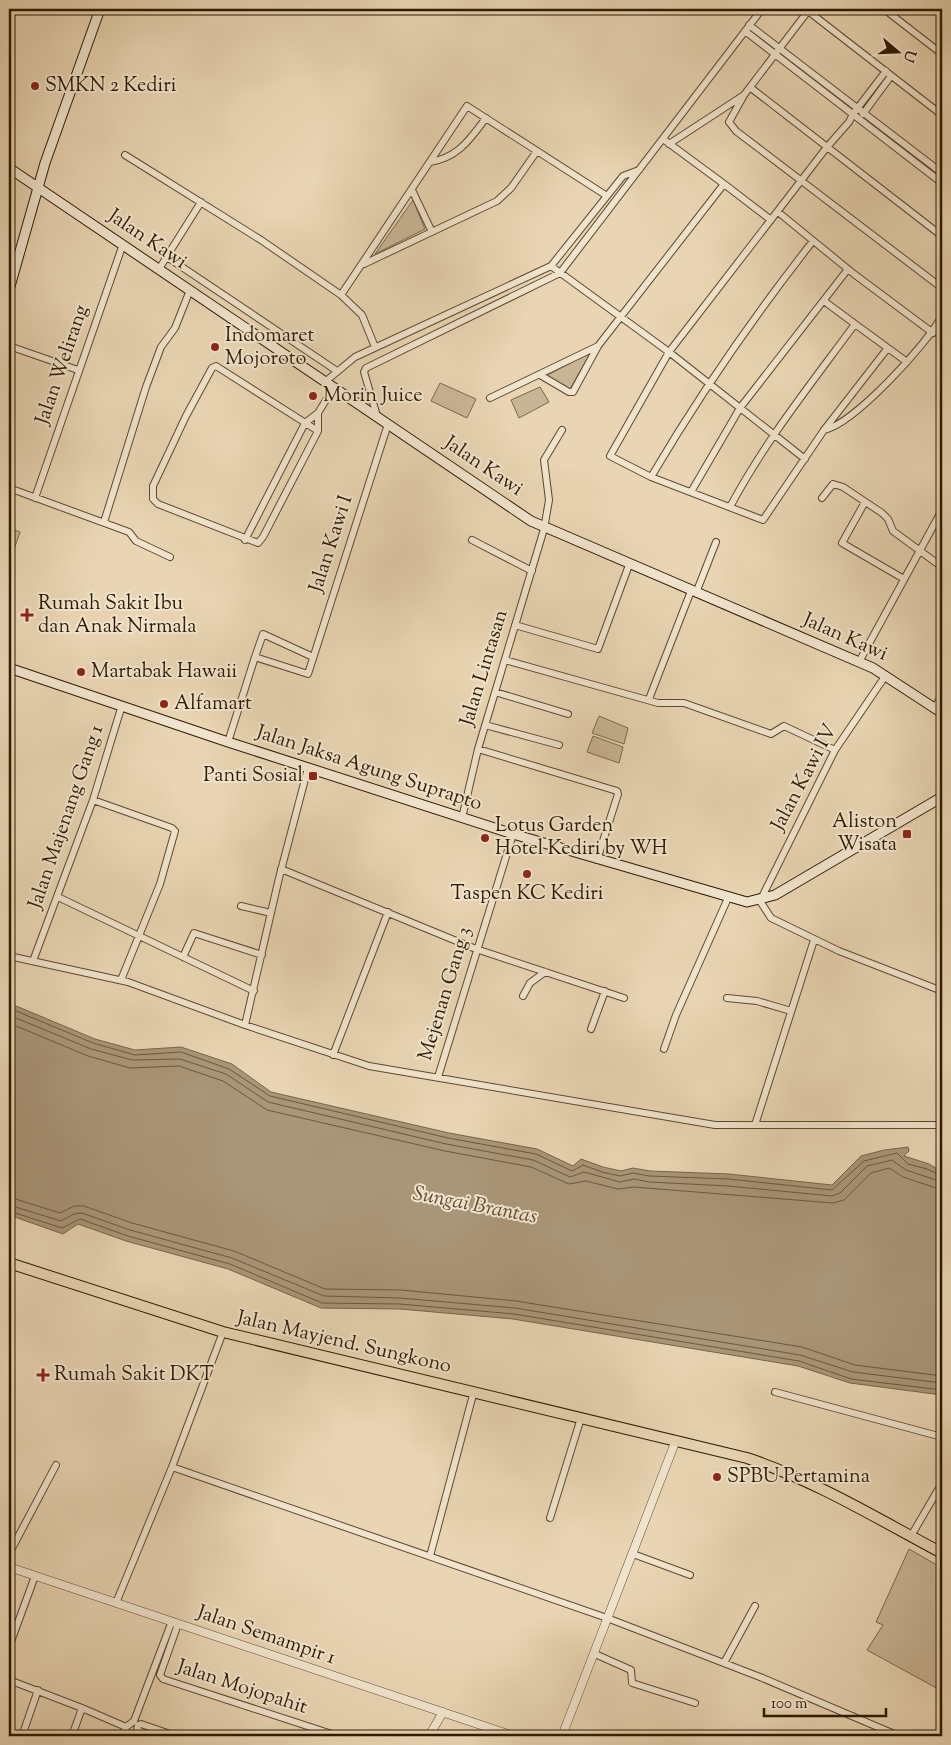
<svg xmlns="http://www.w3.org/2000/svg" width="951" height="1745" viewBox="0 0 951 1745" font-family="'Sorts Mill Goudy',serif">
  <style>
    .green { fill: #c9b595; stroke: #7b684c }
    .water { fill: #a99577; stroke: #776448 }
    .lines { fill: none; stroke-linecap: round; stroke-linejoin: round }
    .shore { stroke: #6b583c; stroke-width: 1 }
    .minor-casing { stroke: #5c492e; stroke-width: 8 }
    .tertiary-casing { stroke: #5c492e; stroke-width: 9 }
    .secondary-casing { stroke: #2d1a02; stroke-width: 11 }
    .primary-casing { stroke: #2d1a02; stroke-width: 12 }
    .minor { stroke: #f1e4ce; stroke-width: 6 }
    .tertiary { stroke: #f1e4ce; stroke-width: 8 }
    .secondary { stroke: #f1e4ce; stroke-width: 9 }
    .primary { stroke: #e9d5b3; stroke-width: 10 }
    .poi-dot { fill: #8f2418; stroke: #f1e4ce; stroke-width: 2 }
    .labels { text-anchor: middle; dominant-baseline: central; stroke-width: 4; stroke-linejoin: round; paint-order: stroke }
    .poi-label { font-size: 20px; fill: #2d1a02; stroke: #f1e4ce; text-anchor: start }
    .street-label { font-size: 20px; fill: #2d1a02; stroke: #f1e4ce }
    .water-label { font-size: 21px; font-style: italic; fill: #5f4b31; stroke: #f1e4ce }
  </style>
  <rect width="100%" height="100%" fill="#e9d5b3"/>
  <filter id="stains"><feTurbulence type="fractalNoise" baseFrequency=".004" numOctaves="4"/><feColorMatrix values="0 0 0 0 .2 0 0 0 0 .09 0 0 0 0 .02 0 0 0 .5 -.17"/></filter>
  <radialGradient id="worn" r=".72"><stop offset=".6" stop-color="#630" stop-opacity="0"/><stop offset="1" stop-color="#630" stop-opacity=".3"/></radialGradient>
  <!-- green -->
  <path class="green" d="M413 200 425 229 375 254Z
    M591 352 570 389 546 376Z
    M440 383 476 399 467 418 431 401Z
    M540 387 549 402 519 418 511 400Z
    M9 528 20 532 9 564Z
    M599 716 628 728 624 744 592 733Z
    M593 736 623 747 619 763 587 752Z
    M909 1549 942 1568V1691L867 1650 883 1625 876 1622Z"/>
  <!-- water -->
  <path class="water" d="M9 1003 95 1039 135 1050 181 1047 232 1064 271 1092 449 1133 537 1149 573 1166 581 1159 603 1167 621 1171 633 1168 650 1171 729 1174 832 1185 861 1156 884 1150 908 1147 909 1151 904 1156 929 1164 942 1172V1395L850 1383 798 1366 513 1319 400 1309 321 1308 228 1269 126 1241 78 1224 63 1234 9 1215Z"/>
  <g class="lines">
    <!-- shore -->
    <path class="shore" d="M9 1008 93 1043 135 1055 181 1052 229 1069 270 1096 448 1138 536 1154 572 1171 583 1165 602 1172 620 1176 633 1173 649 1176 729 1179 832 1190 864 1161 897 1153 908 1164 927 1169 942 1176
      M9 1015 91 1049 132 1060 180 1059 226 1074 268 1102 446 1144 533 1160 570 1177 584 1172 620 1182 634 1179 649 1182 728 1186 832 1196 840 1193 867 1166 892 1160 906 1170 942 1182
      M9 1023 88 1056 130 1068 179 1066 223 1081 267 1110 445 1151 531 1167 569 1184 586 1181 618 1189 634 1187 833 1203 844 1200 871 1173 889 1168 903 1177 942 1190
      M9 1197 60 1213 74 1206H84L132 1223 234 1251 325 1289 401 1290 516 1301 802 1347 855 1365 942 1376
      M9 1205 61 1221 74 1214 82 1213 130 1230 232 1258 324 1296 400 1298 515 1308 800 1355 853 1372 942 1383
      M9 1211 62 1228 80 1219 128 1236 230 1264 322 1303 400 1304 514 1314 799 1361 851 1379 942 1390"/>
    <!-- minor casing -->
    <g class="minor-casing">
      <path id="minor" d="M884 9 942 54
        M749 25 942 173
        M745 31 942 183
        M886 71 853 114 849 122 827 147 669 352 610 456 651 477 763 520 824 430 887 349
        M751 88 942 236
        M744 95 729 122 736 131 942 288
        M863 114 891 76
        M669 144 744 95 808 11 942 115
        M125 155 261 240 341 295 467 106 607 196
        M430 162C458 158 470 139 486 118
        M724 184 771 220
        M412 190 432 232
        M778 212 854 274 933 333
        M167 257 337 371
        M364 264 497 201 511 188 537 151
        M551 266 669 352 805 459
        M159 269 201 202
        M341 295 362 315 375 347
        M824 301 855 324
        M9 346 78 370
        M540 375 569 392H573L598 346 724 184 663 139
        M326 381 355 357 551 266 623 176 639 170
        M490 398 598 346
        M377 416 364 372 366 368 560 273 762 9
        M824 430C854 424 927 344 942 316
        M318 431 216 366 212 368 186 416 153 486V499L158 504 258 543 263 537 318 431V413
        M651 477C700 394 754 316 813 241
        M9 488 129 532 136 541 170 557
        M691 492 740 408 848 269
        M35 498 123 244
        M822 498 833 484 843 487 882 513 888 519 893 531 942 567
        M865 502 842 543 904 579
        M730 507C765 441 811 384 855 324L907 362
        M104 522 146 387 161 347 175 328 190 290
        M245 540 305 423 318 413 334 387
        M472 540 532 571
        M696 593 716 542
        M515 625 598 649 629 565
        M255 657 263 634 313 657
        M505 660 658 703H684L771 734 784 726 835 750
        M859 662 942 510
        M886 675 835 750 760 901 771 918 839 951 942 991
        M495 692 568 714
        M649 699 691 591
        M935 708 942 694
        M485 725 559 745
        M228 742 255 657 308 674 388 424
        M478 749 617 791 618 794 597 860
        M93 800 172 828 175 831 160 884 121 980
        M462 818 478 749 544 529 549 500 544 460 562 430
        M281 869 476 949 624 998
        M58 897 254 991
        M241 906 271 913
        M9 956 128 982 245 1025 369 1066 715 1125H942
        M183 957 194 933 262 955
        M33 961 93 800 122 705
        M523 996 530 983 545 972
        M727 998 757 1001 791 1011
        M245 1025 279 878 308 768
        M591 1029 605 991
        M664 1049 676 1015 728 898
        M333 1055 388 912
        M438 1077 513 834
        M755 1125 814 940
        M223 1332 172 1467 607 1618 760 1677 899 1736
        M775 1392 942 1437
        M550 1518 581 1418
        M911 1536 942 1483
        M9 1554 56 1465
        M633 1554 690 1575
        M430 1556 474 1391
        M116 1603 172 1467
        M178 1624 160 1675 163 1679 338 1736
        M9 1647 35 1576
        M595 1654 631 1670 632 1683 695 1703
        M724 1663 755 1606
        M9 1680 82 1708 126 1727
        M22 1736 38 1690
        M72 1736 82 1708
        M123 1736 126 1727 134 1721 172 1621
        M153 1736 137 1730 138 1725 141 1724 176 1736
        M489 1736 492 1729"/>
    </g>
    <!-- tertiary casing -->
    <g class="tertiary-casing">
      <path id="tertiary" d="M9 1567 514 1736
        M429 1736 443 1712
        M562 1736 676 1440"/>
    </g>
    <!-- secondary casing -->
    <g class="secondary-casing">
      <path id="secondary" d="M9 168 531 521 873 668 942 713
        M9 290 45 163 100 9
        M9 668 228 742 513 834 747 902 775 895 942 797"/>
    </g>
    <!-- primary casing -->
    <g class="primary-casing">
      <path id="primary" d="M9 1263 223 1332 747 1458C816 1481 878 1519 942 1553"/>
    </g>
    <!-- minor -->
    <use href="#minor" class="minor"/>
    <!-- tertiary -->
    <use href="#tertiary" class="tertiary"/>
    <!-- secondary -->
    <use href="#secondary" class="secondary"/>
    <!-- primary -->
    <use href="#primary" class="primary"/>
  </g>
  <!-- markers -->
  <g class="poi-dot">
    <circle cx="35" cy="86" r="5"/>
    <circle cx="215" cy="347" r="5"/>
    <circle cx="313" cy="396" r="5"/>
    <path d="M24.5 607.5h5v5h5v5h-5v5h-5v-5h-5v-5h5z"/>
    <circle cx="81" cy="672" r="5"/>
    <circle cx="164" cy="704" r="5"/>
    <rect x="308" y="771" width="10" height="10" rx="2.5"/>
    <rect x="902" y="829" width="10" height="10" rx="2.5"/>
    <circle cx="485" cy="838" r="5"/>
    <circle cx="527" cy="874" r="5"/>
    <path d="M40.5 1367.5h5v5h5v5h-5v5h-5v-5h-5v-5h5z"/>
    <circle cx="717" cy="1477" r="5"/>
  </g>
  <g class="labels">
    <!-- poi labels -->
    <g class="poi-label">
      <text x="45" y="86">SMKN 2 Kediri</text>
      <text x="225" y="336">Indomaret<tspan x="225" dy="23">Mojoroto</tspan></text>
      <text x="323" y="396">Morin Juice</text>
      <text x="38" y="604">Rumah Sakit Ibu<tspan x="38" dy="23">dan Anak Nirmala</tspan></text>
      <text x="91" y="672">Martabak Hawaii</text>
      <text x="174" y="704">Alfamart</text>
      <text x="303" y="776" text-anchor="end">Panti Sosial</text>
      <text x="897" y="822" text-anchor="end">Aliston<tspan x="897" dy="23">Wisata</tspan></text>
      <text x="495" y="826">Lotus Garden<tspan x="495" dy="23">Hotel Kediri by WH</tspan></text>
      <text x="527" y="894" text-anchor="middle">Taspen KC Kediri</text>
      <text x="54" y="1375">Rumah Sakit DKT</text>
      <text x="727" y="1477">SPBU Pertamina</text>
    </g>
    <!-- street labels -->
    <g class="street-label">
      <text transform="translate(147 240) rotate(34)">Jalan Kawi</text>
      <text transform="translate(63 365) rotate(-71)">Jalan Welirang</text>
      <text transform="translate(483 467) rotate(34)">Jalan Kawi</text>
      <text transform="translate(332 544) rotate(-72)">Jalan Kawi I</text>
      <text transform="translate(845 638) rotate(24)">Jalan Kawi</text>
      <text transform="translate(485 668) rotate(-73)">Jalan Lintasan</text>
      <text transform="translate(369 769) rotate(18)">Jalan Jaksa Agung Suprapto</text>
      <text transform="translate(805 778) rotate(-62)">Jalan Kawi IV</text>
      <text transform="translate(67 817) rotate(-71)">Jalan Majenang Gang 1</text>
      <text transform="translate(446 994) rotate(-73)">Mejenan Gang 3</text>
      <text transform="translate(344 1343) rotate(13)">Jalan Mayjend. Sungkono</text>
      <text transform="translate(266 1636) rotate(19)">Jalan Semampir 1</text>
      <text transform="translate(242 1688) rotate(18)">Jalan Mojopahit</text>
    </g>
    <!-- water labels -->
    <g class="water-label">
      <text transform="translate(475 1206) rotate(11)">Sungai Brantas</text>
    </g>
  </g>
  <!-- margin -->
  <rect width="951" height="1745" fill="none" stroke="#e9d5b3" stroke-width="30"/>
  <rect x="10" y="10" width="931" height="1725" fill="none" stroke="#2d1a02" stroke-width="2.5"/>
  <rect x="15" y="15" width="921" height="1715" fill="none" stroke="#2d1a02"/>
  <!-- north arrow -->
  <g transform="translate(898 52) rotate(109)" stroke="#f1e4ce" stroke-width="4" paint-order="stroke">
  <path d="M0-4L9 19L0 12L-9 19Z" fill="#2d1a02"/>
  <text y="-8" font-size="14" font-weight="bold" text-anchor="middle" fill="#2d1a02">U</text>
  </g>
  <!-- scale -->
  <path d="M764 1708v8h122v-8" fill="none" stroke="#2d1a02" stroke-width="2.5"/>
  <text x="771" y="1708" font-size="15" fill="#2d1a02" stroke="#f1e4ce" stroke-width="4" paint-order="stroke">100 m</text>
  <rect width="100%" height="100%" filter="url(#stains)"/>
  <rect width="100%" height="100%" fill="url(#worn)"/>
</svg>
